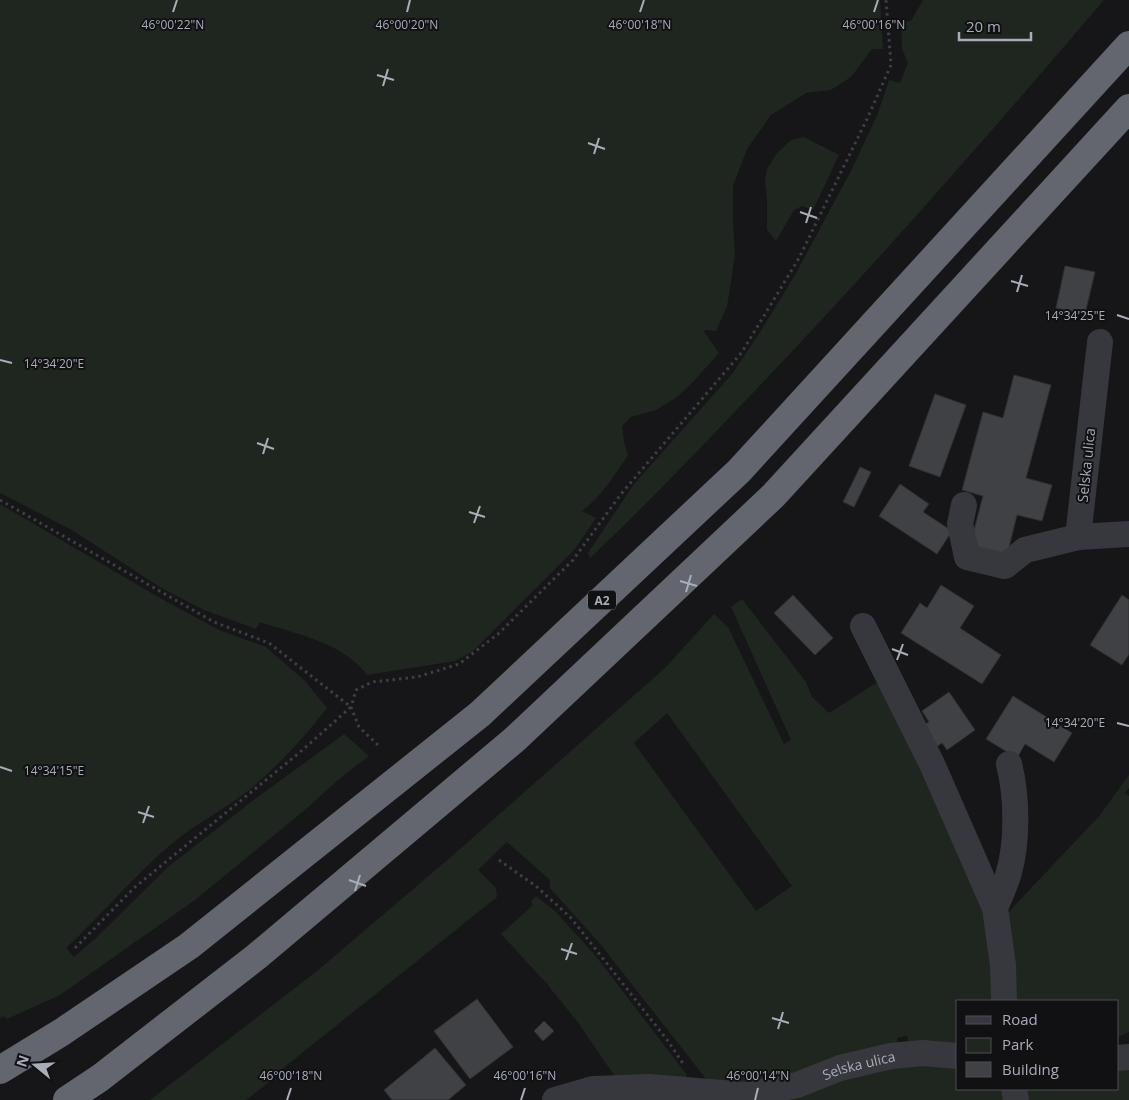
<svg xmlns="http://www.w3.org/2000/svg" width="1129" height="1100" viewBox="0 0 1129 1100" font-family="'Open Sans',sans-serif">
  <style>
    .green { fill: #1e261f; fill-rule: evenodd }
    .building { fill: #404145; stroke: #303034 }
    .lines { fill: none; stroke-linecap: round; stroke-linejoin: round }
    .path { stroke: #3d3f44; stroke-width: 3; stroke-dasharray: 2.5 4; stroke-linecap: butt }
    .street { stroke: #37383d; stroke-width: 26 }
    .highway { stroke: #63666e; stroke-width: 28 }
    .ticks { fill: none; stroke: #a8adb8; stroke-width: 2 }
    .labels { text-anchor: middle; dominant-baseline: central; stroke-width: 4; stroke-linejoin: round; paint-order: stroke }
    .shield { fill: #111113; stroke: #7b7e86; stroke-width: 1 }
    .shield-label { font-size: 12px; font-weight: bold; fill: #a8adb8 }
    .street-label { font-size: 14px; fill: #a8adb8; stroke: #111113 }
    .ticks-label { font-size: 12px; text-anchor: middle; fill: #a8adb8; stroke: #111113; stroke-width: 4; stroke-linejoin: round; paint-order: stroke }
  </style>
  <rect width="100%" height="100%" fill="#161618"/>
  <!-- green -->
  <path class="green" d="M0 0H880L883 49H872L851 77 831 90 806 93 771 115 747 149 733 186V221L735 255 727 307 716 331 703 330 719 353 694 381 677 397 656 410 631 417 622 426 624 442 628 455C614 476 602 496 582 511L596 518 575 549 472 652 455 661 367 675C344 643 296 634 260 622L256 629 204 610 163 589 72 530 0 493Z
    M923 0H1104C988 136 870 271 746 400 695 454 644 507 590 558L588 553 634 484 732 374 760 332 795 275 853 167 878 113 889 80 900 83 908 63 902 49 901 22 911 21Z
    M804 137 839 155 813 210 802 206 794 210 776 241 767 230V199L765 180 767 169 777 153 791 140Z
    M0 504 160 598 219 630 266 647 305 681 327 708C304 738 278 766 249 790 225 809 197 823 174 842 135 874 103 914 66 948L74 957 97 937 168 867 251 802 344 734 369 756 339 779 305 810 195 900 60 995 7 1019 3 1016 0 1018Z
    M742 599 806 682 812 697 829 713 879 681 982 890 1000 1001H958V1048L909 1046 907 1036 897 1038V1048L753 1088 706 1079 601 945 550 888V880L507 842 478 870 496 888 497 897 287 1065 268 1083 246 1100H150L317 971 452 856 665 668 714 614 728 627 784 744 791 740 731 607ZM667 713 792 886 756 911 634 743Z
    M1129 775V788L1125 793 1129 796V1032L1118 1037V1001H1012L1002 919 1100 815Z
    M536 896 556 912 595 955 687 1075 683 1085 622 1087 577 1021 546 983 501 934 533 905 531 901Z
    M958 1063V1089H1002L1006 1100H696L867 1066Z
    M1118 1064H1129V1100H1027L1026 1089H1118Z"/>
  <!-- building -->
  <path class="building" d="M1065 266 1095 272 1085 314 1056 308Z
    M1014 375 1051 385 1026 478 1052 485 1042 521 1017 515 1006 559 969 549 983 496 962 490 983 412 1003 418Z
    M935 394 966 405 940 477 909 466Z
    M860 467 871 472 854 507 843 502Z
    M900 484 929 504 923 512 952 531 937 554 879 516Z
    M941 585 974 606 960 628 1001 655 982 684 901 633 920 603 927 608Z
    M793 595 833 638 815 655 774 613Z
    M1122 595 1129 600V654L1122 665 1090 645Z
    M949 692 975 730 947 750 942 743 936 747 922 726 929 722 922 711Z
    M1013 696 1072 733 1054 762 1025 744 1017 758 986 739Z
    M477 999 513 1047 470 1079 434 1031Z
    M544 1021 554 1031 543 1041 534 1031Z
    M435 1048 466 1085 448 1100H392L384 1090Z"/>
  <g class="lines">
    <!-- path -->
    <path class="path" d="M0 500 214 622 269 643 351 707 299 753 135 887 75 948
      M378 745 359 727 351 707 356 690 372 682 417 677 459 664 498 634 573 560 621 494 742 352 799 258 867 119 891 65 886 0
      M499 860 537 887 571 918 668 1041 684 1065"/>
    <!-- street -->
    <g class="street">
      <path d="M1100 342 1078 537 1129 534"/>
      <path d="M964 505 960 524 967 557 1005 566 1025 550 1078 537"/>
      <path d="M863 626 932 764 995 908 1003 965 1004 1001"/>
      <path d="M995 908C1000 896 1006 884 1009 872 1018 840 1017 796 1009 764"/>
      <path d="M1118 1058 1129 1057"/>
      <path d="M1014 1089 1016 1100"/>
      <path id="s1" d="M555 1100 593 1089 649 1087 746 1095 797 1085 840 1068 891 1056 923 1053 958 1056"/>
    </g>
    <!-- highway -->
    <path class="highway" d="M0 1070 62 1032 189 946 480 714 739 471 1129 45
      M67 1100 100 1078 256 957 514 740 773 496 1129 108"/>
  </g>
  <!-- ticks -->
  <path class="ticks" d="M173 12 177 0M407 12 410 0M640 12 644 0M874 12 878 0M377 75 394 80M383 86 388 69M588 143 605 149M594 154 599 138M800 212 817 218M806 223 811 207M1011 281 1028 286M1017 292 1022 275M1117 315 1129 319M0 360 12 363M257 443 274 449M263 454 268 438M469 512 485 517M474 523 480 506M680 581 697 586M686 592 691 575M892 649 908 655M897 660 903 644M1117 723 1129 726M0 767 12 771M138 812 154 817M143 823 149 806M349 880 366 886M355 891 360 875M561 949 577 954M566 960 572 943M772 1018 789 1023M778 1029 783 1012M287 1100 291 1088M521 1100 525 1088M755 1100 758 1088"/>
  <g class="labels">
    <!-- shield labels -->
    <rect class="shield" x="588" y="590.5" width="28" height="19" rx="4"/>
    <g class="shield-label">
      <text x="602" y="600">A2</text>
    </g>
    <!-- street labels -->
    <g class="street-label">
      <text transform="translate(1086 465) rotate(-84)">Selska ulica</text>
      <text stroke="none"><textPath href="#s1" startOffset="310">Selska ulica</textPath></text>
    </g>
  </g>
  <g class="ticks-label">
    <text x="173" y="29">46°00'22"N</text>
    <text x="407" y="29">46°00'20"N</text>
    <text x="640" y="29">46°00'18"N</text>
    <text x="874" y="29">46°00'16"N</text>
    <text x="1075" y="320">14°34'25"E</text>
    <text x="54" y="368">14°34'20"E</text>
    <text x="1075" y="727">14°34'20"E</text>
    <text x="54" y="775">14°34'15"E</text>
    <text x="291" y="1080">46°00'18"N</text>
    <text x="525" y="1080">46°00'16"N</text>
    <text x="758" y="1080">46°00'14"N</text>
  </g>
  <!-- legend -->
  <rect x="956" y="1000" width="162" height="90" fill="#111113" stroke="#4d4f55"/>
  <rect x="966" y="1016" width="25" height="8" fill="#37383d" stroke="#4d4f55"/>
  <text x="1002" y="1025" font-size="15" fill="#a8adb8">Road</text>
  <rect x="966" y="1038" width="25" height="15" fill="#1e261f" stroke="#4d4f55"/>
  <text x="1002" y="1050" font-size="15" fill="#a8adb8">Park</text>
  <rect x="966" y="1062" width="25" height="15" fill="#404145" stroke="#4d4f55"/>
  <text x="1002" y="1075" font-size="15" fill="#a8adb8">Building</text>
  <!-- north arrow -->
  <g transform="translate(35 1065) rotate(288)" stroke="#111113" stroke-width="4" paint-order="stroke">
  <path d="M0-4L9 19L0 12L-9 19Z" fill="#a8adb8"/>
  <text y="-8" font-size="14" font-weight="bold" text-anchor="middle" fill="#a8adb8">N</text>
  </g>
  <!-- scale -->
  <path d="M959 32v8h72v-8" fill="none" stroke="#a8adb8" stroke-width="2.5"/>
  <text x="966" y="32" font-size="15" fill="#a8adb8" stroke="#111113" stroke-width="4" paint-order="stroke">20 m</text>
</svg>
